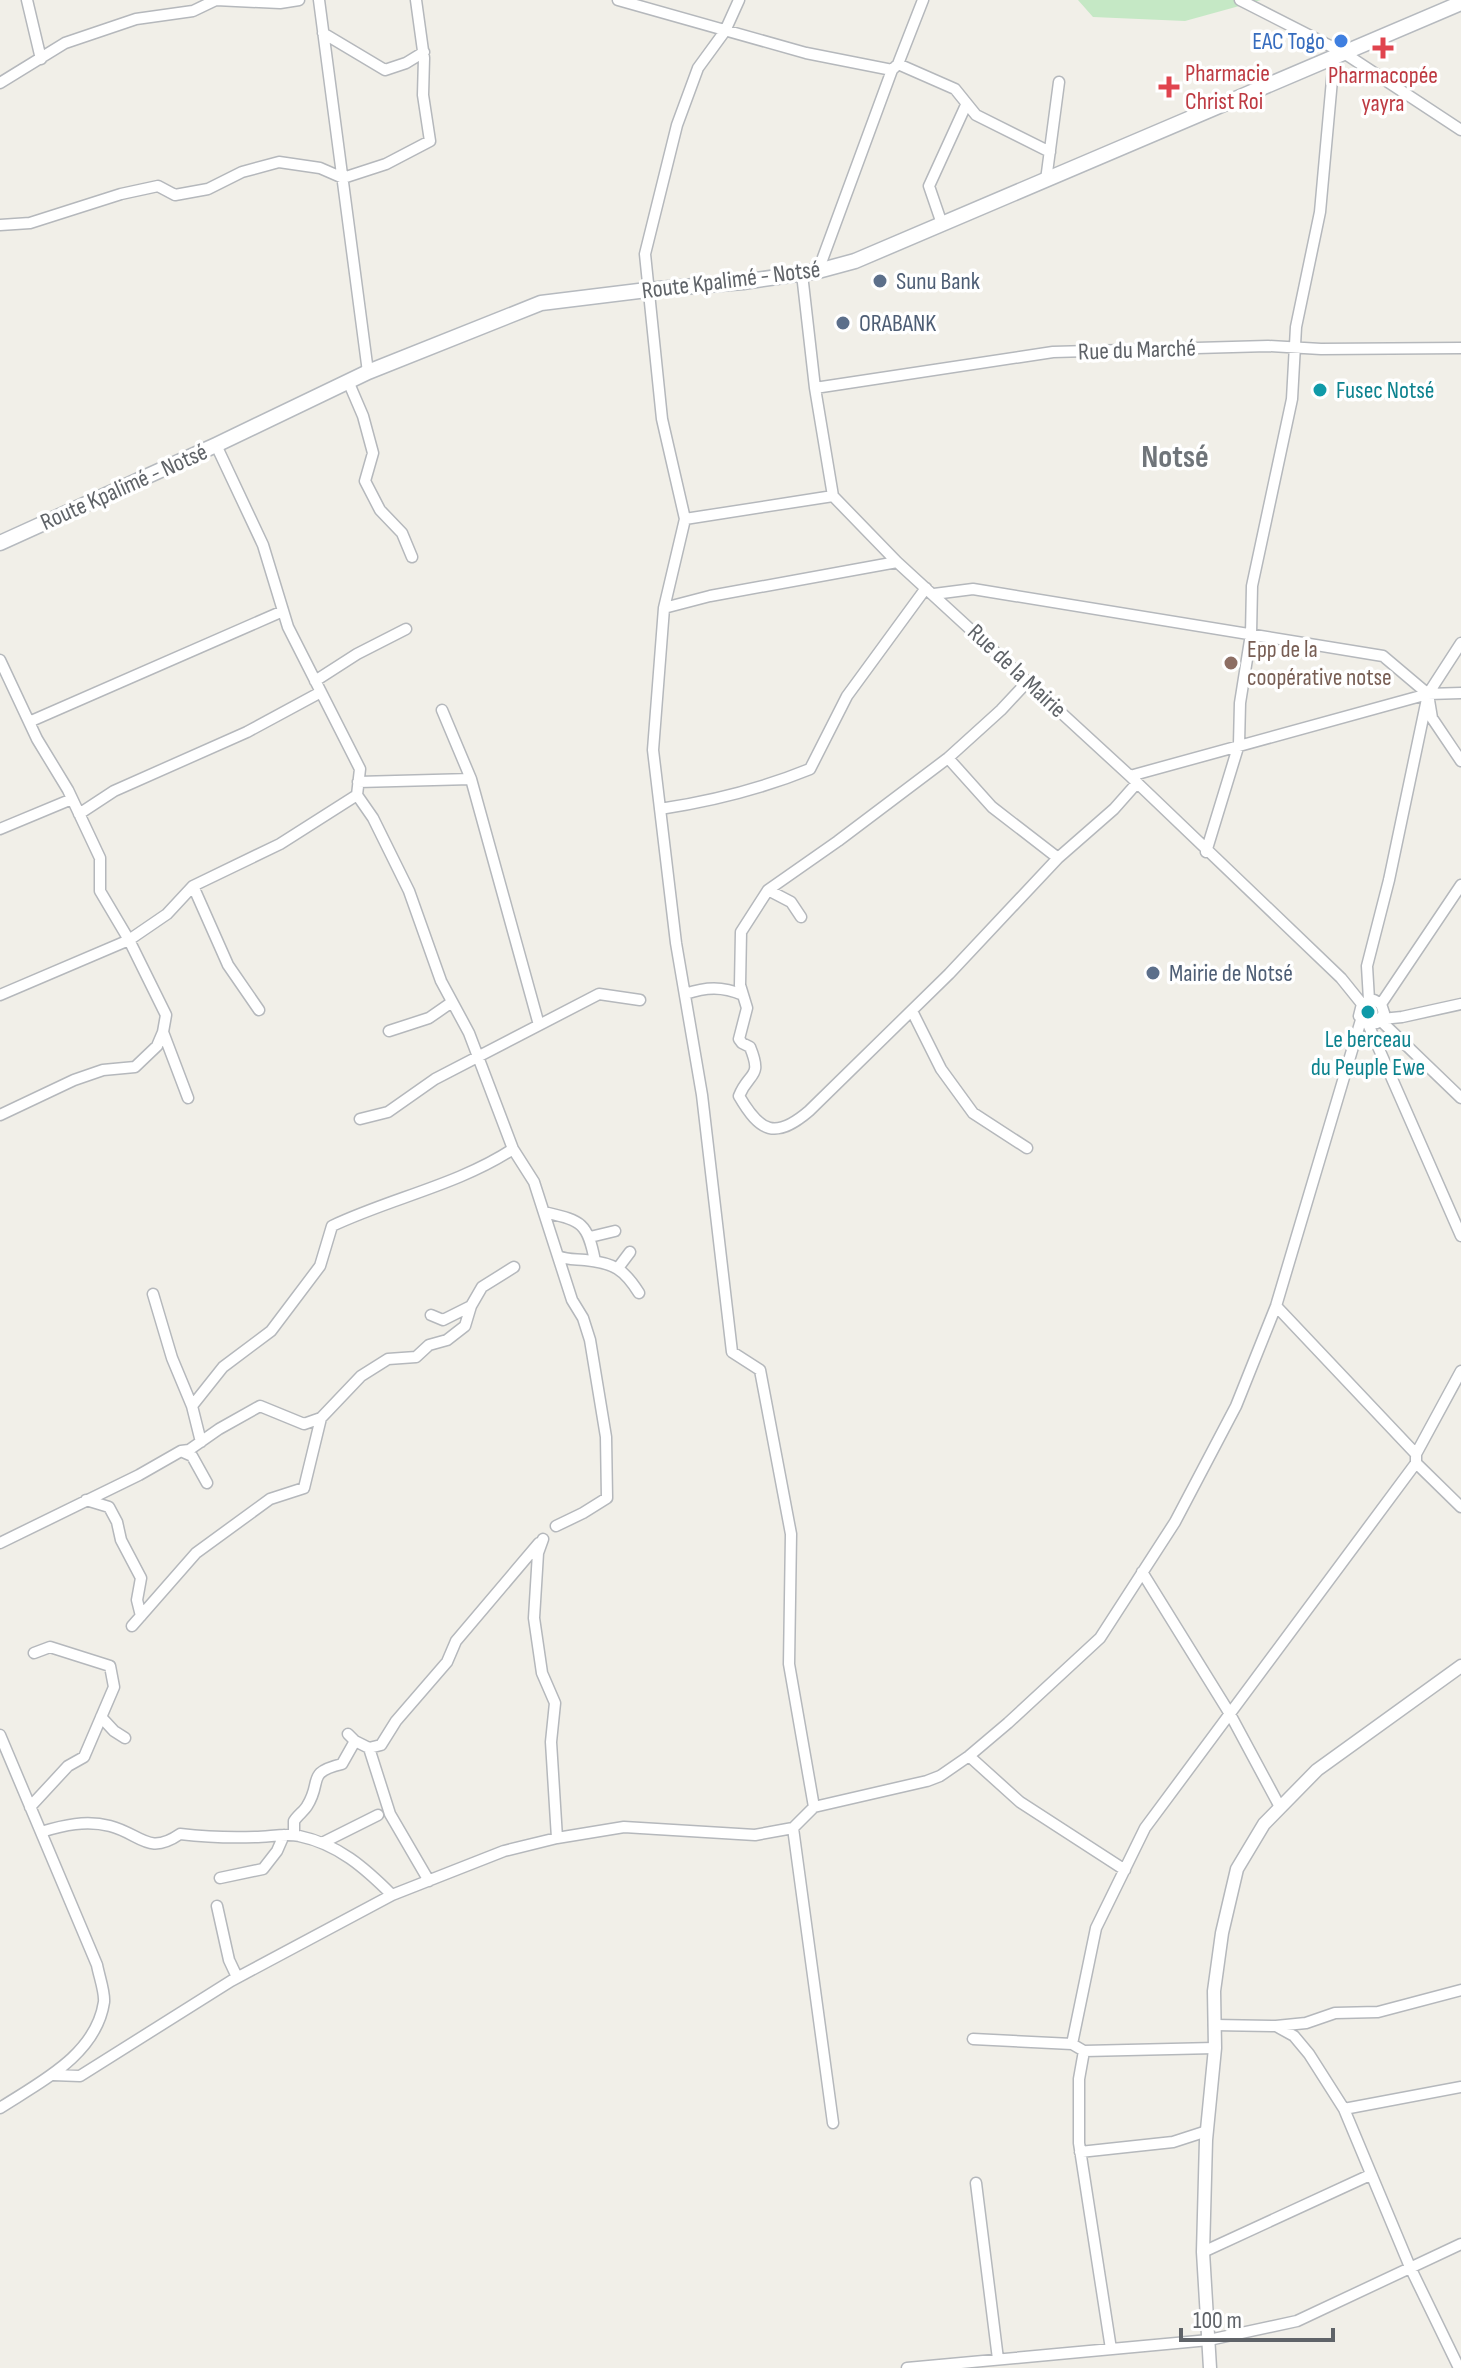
<svg xmlns="http://www.w3.org/2000/svg" width="1461" height="2368" viewBox="0 0 1461 2368" font-family="'Sofia Sans Condensed',sans-serif">
  <style>
    .green { fill: #c5e8c5 }
    .lines { fill: none; stroke-linecap: round; stroke-linejoin: round }
    .minor-casing { stroke: #b5b8bc; stroke-width: 13 }
    .tertiary-casing { stroke: #b5b8bc; stroke-width: 15 }
    .secondary-casing { stroke: #b6babf; stroke-width: 17 }
    .minor { stroke: #fff; stroke-width: 10 }
    .tertiary { stroke: #fff; stroke-width: 12 }
    .secondary { stroke: #fff; stroke-width: 14 }
    .shop-dot { fill: #3f7fe0; stroke: #fff; stroke-width: 3 }
    .health-dot { fill: #e0444e; stroke: #fff; stroke-width: 3 }
    .service-dot { fill: #5c6f8a; stroke: #fff; stroke-width: 3 }
    .culture-dot { fill: #0f9aa8; stroke: #fff; stroke-width: 3 }
    .education-dot { fill: #8d6e63; stroke: #fff; stroke-width: 3 }
    .labels { text-anchor: middle; dominant-baseline: central; stroke-width: 7; stroke-linejoin: round; paint-order: stroke }
    .shop-label { font-size: 24px; fill: #366cbe; stroke: #fff; text-anchor: end }
    .health-label { font-size: 24px; fill: #be3a42; stroke: #fff; text-anchor: start }
    .street-label { font-size: 24px; fill: #5f6368; stroke: #fff }
    .service-label { font-size: 24px; fill: #4e5e75; stroke: #fff; text-anchor: start }
    .culture-label { font-size: 24px; fill: #0d838f; stroke: #fff; text-anchor: start }
    .education-label { font-size: 24px; fill: #785e54; stroke: #fff; text-anchor: start }
    .district-label { font-size: 32px; font-weight: bold; fill: #70757a; stroke: #fff }
  </style>
  <rect width="100%" height="100%" fill="#f1efe8"/>
  <!-- green -->
  <path class="green" d="M1078 0H1261L1185 21 1093 17Z"/>
  <g class="lines">
    <!-- minor casing -->
    <g class="minor-casing">
      <path id="minor" d="M27 0 41 59
        M319 0 368 372
        M618 0 806 53 892 70
        M739 0 725 31 698 68 677 125 645 254 662 419 685 519 664 608 653 750 676 943 702 1095 732 1352 760 1370 791 1534 789 1664 814 1807
        M1240 0 1344 53 1461 130
        M323 33 385 70 406 63 424 52
        M898 64 955 89 976 115 1050 152
        M0 83 65 43 136 19 193 11 216 0 280 3 299 0
        M1046 180 1059 82
        M942 224 929 186 966 105
        M0 225 30 223 121 194 158 186 175 195 208 189 242 172 279 162 320 168 343 178 386 164 430 141 423 95 424 58 416 0
        M818 271 892 70 898 64 923 0
        M802 274 815 388 833 496 897 562 1130 776 1341 978 1362 1004
        M348 381 363 416 373 453 365 481 380 510 402 533 412 557
        M815 388 1053 352 1268 346 1321 349 1461 348
        M216 445 263 545 288 627 360 769 357 795 373 818 409 891 441 981 469 1033 513 1149 534 1182 572 1300 583 1318 590 1340 606 1437 607 1498 583 1513 556 1526
        M685 519 833 496
        M934 594 973 589 1383 656 1428 694 1432 718 1461 761
        M664 608 710 596 897 562
        M0 660 37 739 68 790 100 858V891L129 940 166 1015 163 1032 188 1098
        M315 681 357 654 406 629
        M1028 681 1001 710 948 758 838 841 768 890 741 932 740 985 747 1008 739 1039 742 1043 750 1047C763 1079 749 1071 739 1096 760 1132 775 1140 809 1111L949 974 1058 858 1114 809 1137 783
        M442 710 471 779
        M29 722 283 611
        M948 758 992 807 1058 858
        M1130 776 1428 694 1461 693
        M358 782 471 779 539 1025
        M660 809C713 801 761 789 810 769L847 696 926 588
        M79 814 114 791 247 732 321 692
        M0 829 72 799
        M1206 852 1239 744 1240 703 1251 634 1252 586 1292 399 1296 327 1320 212 1334 58
        M193 886 228 965 259 1010
        M768 890 791 902 801 917
        M685 994C706 987 722 986 743 995
        M0 995 129 940 167 914 193 886 280 844 357 795
        M1369 1000 1367 966 1389 880 1428 694 1461 643
        M1381 1004 1461 885
        M912 1011 941 1069 973 1113 1027 1148
        M1382 1019 1402 1017 1461 1004
        M1381 1021 1461 1098
        M1368 1024 1377 1023 1384 1013 1381 1004 1374 1000 1362 1004 1359 1016 1368 1024 1461 1236
        M389 1031 429 1018 452 1002
        M0 1115 74 1080 103 1070 135 1067 157 1046 163 1032
        M360 1119 388 1112 435 1079 599 994 640 1000
        M544 1212C581 1221 587 1221 595 1261
        M590 1237 615 1231
        M558 1256C567 1260 575 1259 585 1260 614 1263 624 1269 639 1293
        M618 1268 630 1252
        M153 1294 172 1358 192 1406
        M1276 1306 1416 1454V1463L1461 1507
        M431 1315 443 1320 471 1306 482 1287 514 1267
        M201 1442 192 1406 223 1367 271 1331 320 1266 332 1226C391 1198 458 1185 513 1149
        M183 1452 192 1456 207 1483
        M1416 1454 1461 1371
        M86 1500 109 1507 117 1522 121 1540 141 1578 137 1600 141 1616
        M543 1539 538 1553 534 1618 542 1673 555 1703 551 1742 557 1838
        M0 1543 139 1475 181 1451 189 1450 219 1429 260 1406 304 1424 321 1418
        M1142 1572 1230 1714 1280 1807
        M132 1626 196 1553 270 1499 304 1488 321 1418 361 1376 388 1359 416 1357 429 1345 447 1340 465 1326 471 1306
        M101 1717 114 1731 125 1738
        M348 1734 355 1741 369 1748 390 1814 429 1881
        M0 1735 97 1965C99 1976 105 1992 104 2002 96 2055 40 2082 0 2108
        M369 1748 381 1745 396 1721 447 1662 456 1641 539 1543
        M969 1756 1020 1802 1125 1870
        M30 1807 68 1766 84 1757 114 1687 110 1666 50 1647 34 1653
        M793 1828 833 2123
        M41 1832C64 1825 86 1820 110 1826 141 1834 148 1856 180 1834 206 1837 230 1838 255 1837 269 1837 286 1833 299 1836 338 1844 365 1868 392 1895
        M294 1835V1821C298 1815 304 1811 307 1806 323 1781 305 1773 342 1764L355 1741
        M322 1843 378 1815
        M220 1878 263 1869 277 1851 284 1835
        M217 1906 229 1960 237 1977
        M1214 2025 1276 2026 1306 2023 1335 2013 1378 2012 1461 1990
        M1276 2026 1294 2036 1309 2054 1344 2109 1410 2267 1459 2368
        M973 2039 1072 2044 1084 2051 1215 2048
        M1072 2044 1096 1928 1145 1828 1416 1463
        M1084 2051 1079 2079V2143L1111 2349
        M53 2075 80 2076 231 1981 392 1895 504 1851 557 1838 624 1827 755 1835 782 1830 793 1828 814 1807 927 1781 940 1776 969 1756 1008 1723 1100 1638 1175 1522 1236 1406 1276 1306 1361 1020
        M1344 2109 1461 2087
        M1080 2152 1173 2142 1207 2131
        M976 2183 998 2359
        M1203 2252 1370 2175
        M907 2368 1209 2340 1297 2321 1461 2244"/>
    </g>
    <!-- tertiary casing -->
    <g class="tertiary-casing">
      <path id="tertiary" d="M1210 2368 1203 2252 1206 2140 1215 2048 1214 1991 1222 1933 1237 1869 1264 1824 1317 1770 1461 1666"/>
    </g>
    <!-- secondary casing -->
    <g class="secondary-casing">
      <path id="secondary" d="M0 543 216 445 368 372 541 303 647 290 743 282 818 271 855 261 1461 3"/>
    </g>
    <!-- minor -->
    <use href="#minor" class="minor"/>
    <!-- tertiary -->
    <use href="#tertiary" class="tertiary"/>
    <!-- secondary -->
    <use href="#secondary" class="secondary"/>
  </g>
  <!-- markers -->
  <circle class="shop-dot" cx="1341" cy="41" r="8"/>
  <g class="health-dot">
    <path d="M1379 36h8v8h8v8h-8v8h-8v-8h-8v-8h8z"/>
    <path d="M1165 75h8v8h8v8h-8v8h-8v-8h-8v-8h8z"/>
  </g>
  <g class="service-dot">
    <circle cx="880" cy="281" r="8"/>
    <circle cx="843" cy="323" r="8"/>
    <circle cx="1153" cy="973" r="8"/>
  </g>
  <g class="culture-dot">
    <circle cx="1320" cy="390" r="8"/>
    <circle cx="1368" cy="1012" r="8"/>
  </g>
  <circle class="education-dot" cx="1231" cy="663" r="8"/>
  <g class="labels">
    <!-- shop labels -->
    <g class="shop-label">
      <text x="1325" y="41">EAC Togo</text>
    </g>
    <!-- health labels -->
    <g class="health-label">
      <text x="1185" y="73">Pharmacie<tspan x="1185" dy="28">Christ Roi</tspan></text>
      <text x="1383" y="75" text-anchor="middle">Pharmacopée<tspan x="1383" dy="28">yayra</tspan></text>
    </g>
    <!-- street labels -->
    <g class="street-label">
      <text transform="translate(731 280) rotate(-7)">Route Kpalimé - Notsé</text>
      <text transform="translate(1137 350) rotate(-2)">Rue du Marché</text>
      <text transform="translate(124 487) rotate(-24)">Route Kpalimé - Notsé</text>
      <text transform="translate(1017 671) rotate(43)">Rue de la Mairie</text>
    </g>
    <!-- service labels -->
    <g class="service-label">
      <text x="896" y="281">Sunu Bank</text>
      <text x="859" y="323">ORABANK</text>
      <text x="1169" y="973">Mairie de Notsé</text>
    </g>
    <!-- culture labels -->
    <g class="culture-label">
      <text x="1336" y="390">Fusec Notsé</text>
      <text x="1368" y="1039" text-anchor="middle">Le berceau<tspan x="1368" dy="28">du Peuple Ewe</tspan></text>
    </g>
    <!-- education labels -->
    <g class="education-label">
      <text x="1247" y="649">Epp de la<tspan x="1247" dy="28">coopérative notse</tspan></text>
    </g>
    <!-- district labels -->
    <g class="district-label">
      <text x="1175" y="457">Notsé</text>
    </g>
  </g>
  <!-- scale -->
  <path d="M1181 2328v12h152v-12" fill="none" stroke="#5f6368" stroke-width="4"/>
  <text x="1193" y="2328" font-size="24" fill="#5f6368" stroke="#ffffff" stroke-width="6" paint-order="stroke">100 m</text>
</svg>
